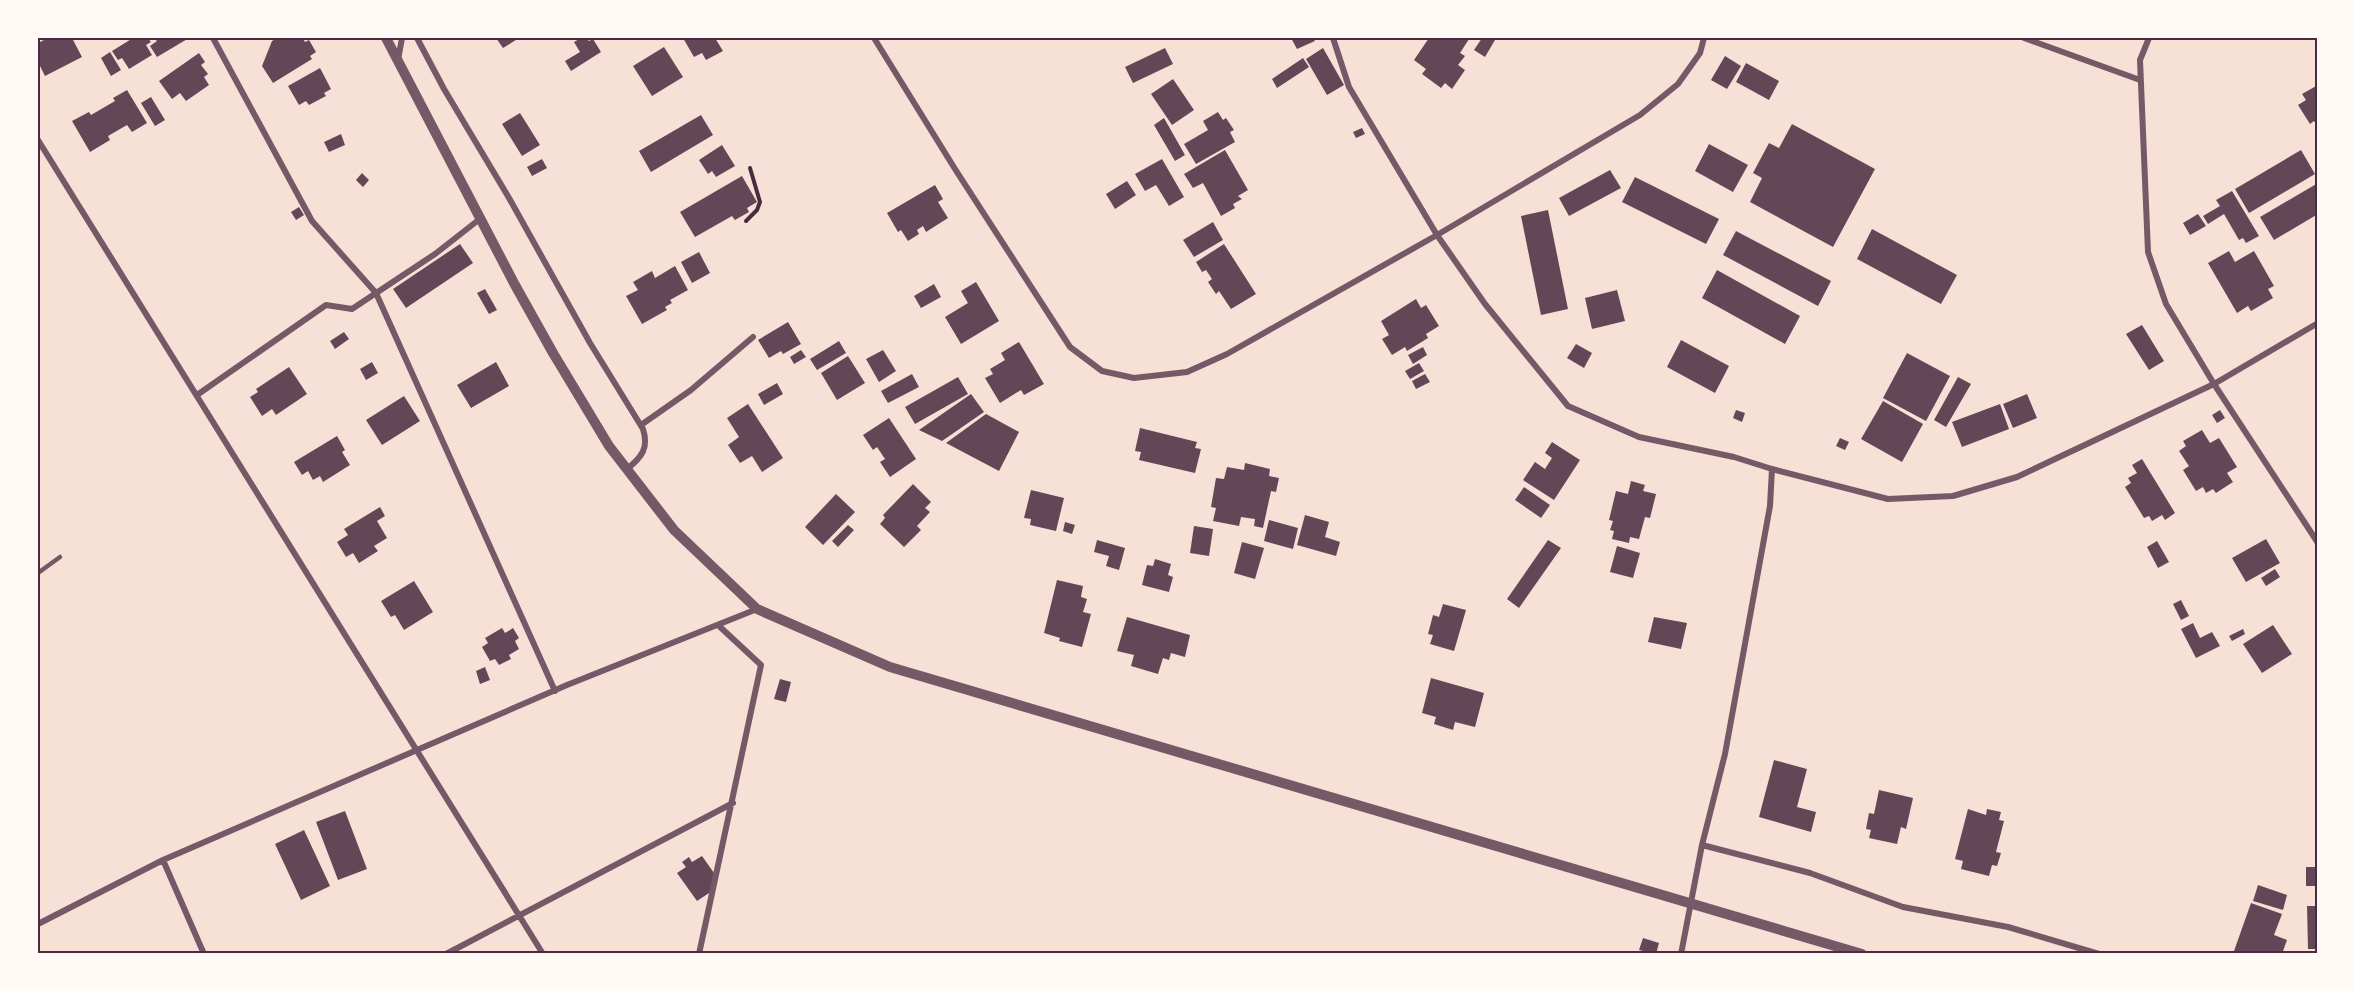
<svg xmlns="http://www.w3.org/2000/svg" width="2355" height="991" viewBox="0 0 2355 991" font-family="Commissioner,sans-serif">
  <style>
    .building { fill: #644757 }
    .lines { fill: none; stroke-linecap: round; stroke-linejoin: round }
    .path { stroke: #4a2c40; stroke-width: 4 }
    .service { stroke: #755966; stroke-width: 4.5 }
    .minor { stroke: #755966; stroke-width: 6 }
    .tertiary { stroke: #755966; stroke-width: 10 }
    .neatline { fill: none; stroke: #4a2c40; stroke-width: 2 }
  </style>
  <rect width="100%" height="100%" fill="#f7e1d7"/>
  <!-- building -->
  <path class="building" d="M48 38H72L82 57 45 76 38 62V43Z
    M133 38H148L151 42 146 45 152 55 129 69 122 58 118 60 112 51Z
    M154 38H189L157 57 150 46 157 41Z
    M277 38H303L305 42 309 40 316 52 310 56 312 59 273 83 262 66 272 41Z
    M496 38H519L503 48Z
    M581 38H586L589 41 593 39 601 52 571 71 565 61 580 52 574 42Z
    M683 38H707L708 40 715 38 723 51 706 60 702 53 694 57Z
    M1291 38H1313L1315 41 1297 49Z
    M1429 38H1466L1469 39 1460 53 1465 56 1458 65 1465 70 1452 89 1445 83 1441 88 1422 74 1426 69 1414 60Z
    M1482 38H1491L1495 40 1485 57 1474 50Z
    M664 47 683 77 652 96 633 66Z
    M1165 48 1173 64 1133 83 1125 67Z
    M1323 48 1344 85 1327 95 1306 59Z
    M110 52 121 70 111 76 101 58Z
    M199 53 205 62 201 65 208 74 204 77 209 85 186 101 180 93 172 99 159 81Z
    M1725 56 1741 66 1727 89 1711 80Z
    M1303 58 1309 67 1277 88 1272 79Z
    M1746 63 1779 81 1769 100 1736 82Z
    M320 68 331 89 324 93 326 96 309 105 306 101 299 105 288 86Z
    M1173 79 1194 110 1172 125 1151 94Z
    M2318 85V127L2314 121 2310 124 2298 105 2306 100 2302 94Z
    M127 90 147 123 132 132 127 125 108 136 110 140 90 152 72 121 89 112 91 115 115 101 113 98Z
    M151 97 165 120 155 126 141 103Z
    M1218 112 1223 120 1226 118 1234 130 1230 132 1235 142 1196 164 1184 144 1208 130 1203 121Z
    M520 113 540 145 522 156 502 124Z
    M701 115 713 135 651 172 639 151Z
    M1164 118 1185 155 1175 161 1154 125Z
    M1792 124 1875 169 1833 247 1750 202 1762 178 1753 173 1769 143 1779 148Z
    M1362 128 1365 134 1356 138 1353 132Z
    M341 134 345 145 329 152 324 142Z
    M1709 144 1748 165 1733 192 1695 171Z
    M722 145 735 166 716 177 712 171 708 174 699 160Z
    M1225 150 1248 190 1238 196 1242 199 1233 204 1235 208 1221 216 1203 183 1193 188 1184 174Z
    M2301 150 2315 174 2249 213 2235 189Z
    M542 159 547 168 532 176 527 167Z
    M1162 159 1184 197 1169 206 1156 185 1145 191 1135 174Z
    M1610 170 1621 188 1569 216 1559 198Z
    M362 173 369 180 363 187 356 180Z
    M742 176 757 202 747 208 749 212 735 220 732 216 695 237 680 212Z
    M1635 177 1719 219 1706 244 1622 202Z
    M1127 181 1136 195 1115 209 1106 194Z
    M2318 183V214L2274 240 2260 217Z
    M935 185 943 199 938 202 948 218 926 232 923 226 917 230 919 234 908 241 901 230 898 232 887 213Z
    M2232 191 2259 236 2246 243 2243 238 2239 240 2224 214 2208 224 2203 216 2220 206 2216 200Z
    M299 207 304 215 296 220 291 212Z
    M1548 210 1568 309 1541 315 1521 216Z
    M2198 214 2206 226 2190 235 2183 223Z
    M1213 222 1223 240 1194 257 1183 240Z
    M1872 229 1957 275 1941 304 1857 259Z
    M1736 231 1831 281 1818 306 1723 255Z
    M460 244 473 263 406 308 393 289Z
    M1224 244 1256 294 1231 309 1219 291 1216 294 1208 282 1212 279 1206 270 1202 272 1196 262Z
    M2229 251 2235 262 2254 251 2274 286 2268 289 2273 298 2251 311 2248 306 2237 313 2208 263Z
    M699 252 710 273 692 283 681 262Z
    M675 266 688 290 670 300 672 303 665 307 667 310 642 324 626 296 638 290 633 282 652 271 655 278Z
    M1717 270 1800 316 1785 344 1702 298Z
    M976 282 999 321 961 344 945 317 968 303 961 291Z
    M934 284 941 297 921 308 914 296Z
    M485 289 497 310 489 314 477 293Z
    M1617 290 1625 321 1592 329 1585 298Z
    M1416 299 1421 308 1426 305 1439 326 1426 334 1428 338 1407 351 1405 347 1392 355 1382 339 1389 335 1381 321Z
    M788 322 801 344 783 354 781 351 769 358 758 340Z
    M2142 325 2164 361 2149 370 2126 334Z
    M344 332 349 339 335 349 330 341Z
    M1681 340 1729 366 1715 393 1667 367Z
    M839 341 846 353 817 370 810 359Z
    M1019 342 1044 384 1024 395 1021 390 1000 403 985 378 993 374 990 369 1005 360 1001 353Z
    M1576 344 1592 353 1584 368 1567 358Z
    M1423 347 1427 355 1413 364 1408 355Z
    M801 350 806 357 794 364 790 357Z
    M883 350 896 371 879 382 866 359Z
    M1907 353 1950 376 1926 421 1883 398Z
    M848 356 865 383 837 400 821 373Z
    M372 362 378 373 366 380 360 369Z
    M496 362 509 386 471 408 457 385Z
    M1419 363 1424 371 1410 379 1405 371Z
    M289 367 307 394 276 415 272 409 262 416 250 397 258 392 256 389Z
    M912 374 919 387 888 403 881 391Z
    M1425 374 1430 382 1416 389 1412 381Z
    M958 377 968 394 915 424 905 407Z
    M1958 377 1971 384 1946 427 1934 420Z
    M777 383 783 394 764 405 758 394Z
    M971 394 984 412 942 441 919 430Z
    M2027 394 2037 418 2013 428 2003 404Z
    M404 396 420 421 382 445 366 420Z
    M1883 401 1923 424 1902 462 1861 439Z
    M748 404 783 458 762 472 752 456 740 463 728 445 739 437 727 418Z
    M2000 404 2009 429 1962 447 1952 422Z
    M1736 410 1745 413 1742 422 1733 418Z
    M2220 410 2225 418 2217 423 2212 415Z
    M986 414 1019 432 999 471 946 443Z
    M889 418 916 459 890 477 880 462 885 459 877 447 873 450 863 435Z
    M1140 428 1197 442 1195 448 1201 449 1195 473 1139 460 1141 452 1135 451Z
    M2202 430 2210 443 2219 438 2237 467 2227 473 2233 482 2216 493 2213 489 2206 493 2203 487 2196 491 2183 470 2189 466 2179 451 2186 446 2183 441Z
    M337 436 345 450 342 452 350 465 323 482 320 476 313 480 308 471 302 475 294 462Z
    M1840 438 1849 442 1845 450 1836 446Z
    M1552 442 1580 460 1554 500 1523 480 1535 462 1545 469 1552 458 1545 453Z
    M2142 459 2175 513 2165 520 2162 515 2152 521 2149 516 2144 518 2125 487 2131 483 2128 478 2137 473 2132 465Z
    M1245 463 1270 469 1269 476 1279 478 1276 492 1271 491 1263 528 1254 526 1255 519 1241 517 1239 526 1213 521 1216 508 1211 507 1216 478 1224 479 1227 467 1244 470Z
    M1631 481 1645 485 1643 491 1656 494 1650 518 1645 517 1639 539 1630 537 1629 543 1612 539 1614 531 1610 530 1613 521 1609 520 1616 491 1628 494Z
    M913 484 931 502 925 508 930 512 917 526 921 530 904 547 880 524 885 518 883 515Z
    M1524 487 1550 505 1541 518 1515 500Z
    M1031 490 1064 498 1056 531 1030 525 1031 519 1024 518Z
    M836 494 855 512 823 545 805 527Z
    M380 507 385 516 377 521 387 538 374 546 378 551 359 563 353 553 346 557 337 542 348 535 344 529Z
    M1305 515 1329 522 1325 537 1340 542 1336 556 1297 545Z
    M1269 520 1298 528 1293 549 1264 541Z
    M1065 522 1075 525 1072 534 1063 531Z
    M848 525 854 530 838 547 832 541Z
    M1194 526 1213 529 1209 556 1190 553Z
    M2266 539 2280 563 2246 582 2232 558Z
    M1097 540 1125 548 1119 570 1106 566 1109 556 1094 552Z
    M1548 540 1561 548 1519 608 1507 599Z
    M2157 541 2169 562 2158 568 2147 547Z
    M1242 542 1264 548 1255 579 1234 573Z
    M1617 546 1640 553 1633 578 1610 572Z
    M1155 559 1171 564 1168 575 1173 577 1169 592 1142 585 1147 565 1153 566Z
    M2275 569 2280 577 2266 586 2261 578Z
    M1057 580 1083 586 1081 597 1087 599 1083 612 1091 614 1082 647 1059 641 1060 638 1044 633Z
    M414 581 433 612 404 630 395 615 391 617 381 601Z
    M2181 600 2189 616 2181 620 2173 604Z
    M1443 604 1466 610 1454 651 1430 644 1433 635 1428 634 1433 615 1439 617Z
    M1127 617 1190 635 1185 657 1171 653 1169 660 1163 658 1158 674 1131 666 1134 655 1117 651Z
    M1654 617 1687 623 1681 649 1648 642Z
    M2193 623 2200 638 2212 632 2220 646 2196 658 2181 629Z
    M2273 625 2292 654 2262 673 2243 644Z
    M502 628 505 633 513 628 519 638 515 641 519 649 509 655 511 659 499 665 495 659 490 661 482 647 488 643 485 638Z
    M2243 629 2245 634 2232 641 2229 636Z
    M485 667 490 680 480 684 476 671Z
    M1431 678 1484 693 1475 727 1455 722 1453 730 1434 724 1436 717 1422 713Z
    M780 679 791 682 786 702 774 699Z
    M1774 760 1807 769 1797 807 1816 812 1811 832 1759 817Z
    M1879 790 1913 798 1906 829 1901 827 1897 844 1869 838 1871 830 1866 829 1869 813 1874 814Z
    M1968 809 1986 815 1987 809 2001 812 1999 820 2004 821 1996 852 2001 853 1997 866 1992 865 1989 876 1961 869 1963 861 1955 859Z
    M345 811 367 869 338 880 316 822Z
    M304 830 330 886 301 900 275 844Z
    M702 856 714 873 712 891 697 901 677 873 686 867 682 862 689 857 692 862Z
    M2306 867H2318V886H2306Z
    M2258 885 2287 895 2283 910 2253 901Z
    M2251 903 2282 914 2274 935 2287 940 2282 954H2240L2234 951Z
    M2307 906H2318V949H2308Z
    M1643 938 1659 943 1656 954 1639 950Z"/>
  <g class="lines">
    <!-- path -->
    <path class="path" d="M746 221 757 210 760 202 750 168"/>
    <!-- service -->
    <path class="service" d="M38 573 60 557"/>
    <!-- minor -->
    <path class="minor" d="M213 38 312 221 376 293 555 691
      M417 38 444 89 509 198 590 343 643 429C649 448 642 457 627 469
      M874 38 955 169 1070 347 1102 371 1134 378 1187 372 1227 354 1437 235 1640 115 1678 84 1700 53 1704 38
      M1333 38 1349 87 1437 235 1485 304 1568 406 1639 437 1734 457 1772 469 1888 499 1953 496 2017 477 2214 384 2318 323
      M2024 38 2140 80
      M2149 38 2140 60 2148 252 2166 304 2214 384 2318 543
      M398 60 402 38
      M38 140 543 954
      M197 395 326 305 352 309 435 254 481 218
      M641 425 691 390 753 337
      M1702 845 1810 873 1903 907 2008 927 2099 954
      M38 924 163 860
      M204 954 163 860 567 685 757 609
      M446 954 733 803
      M699 954 761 665 718 625
      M1681 954 1702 845 1725 754 1770 506 1772 469"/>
    <!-- tertiary -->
    <path class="tertiary" d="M386 38 515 285 553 353 609 446 674 530 757 609 890 667 1862 954"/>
  </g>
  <!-- border -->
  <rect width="2355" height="991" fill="none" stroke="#fffaf5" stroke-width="78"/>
  <rect x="39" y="39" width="2277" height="913" class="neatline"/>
</svg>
